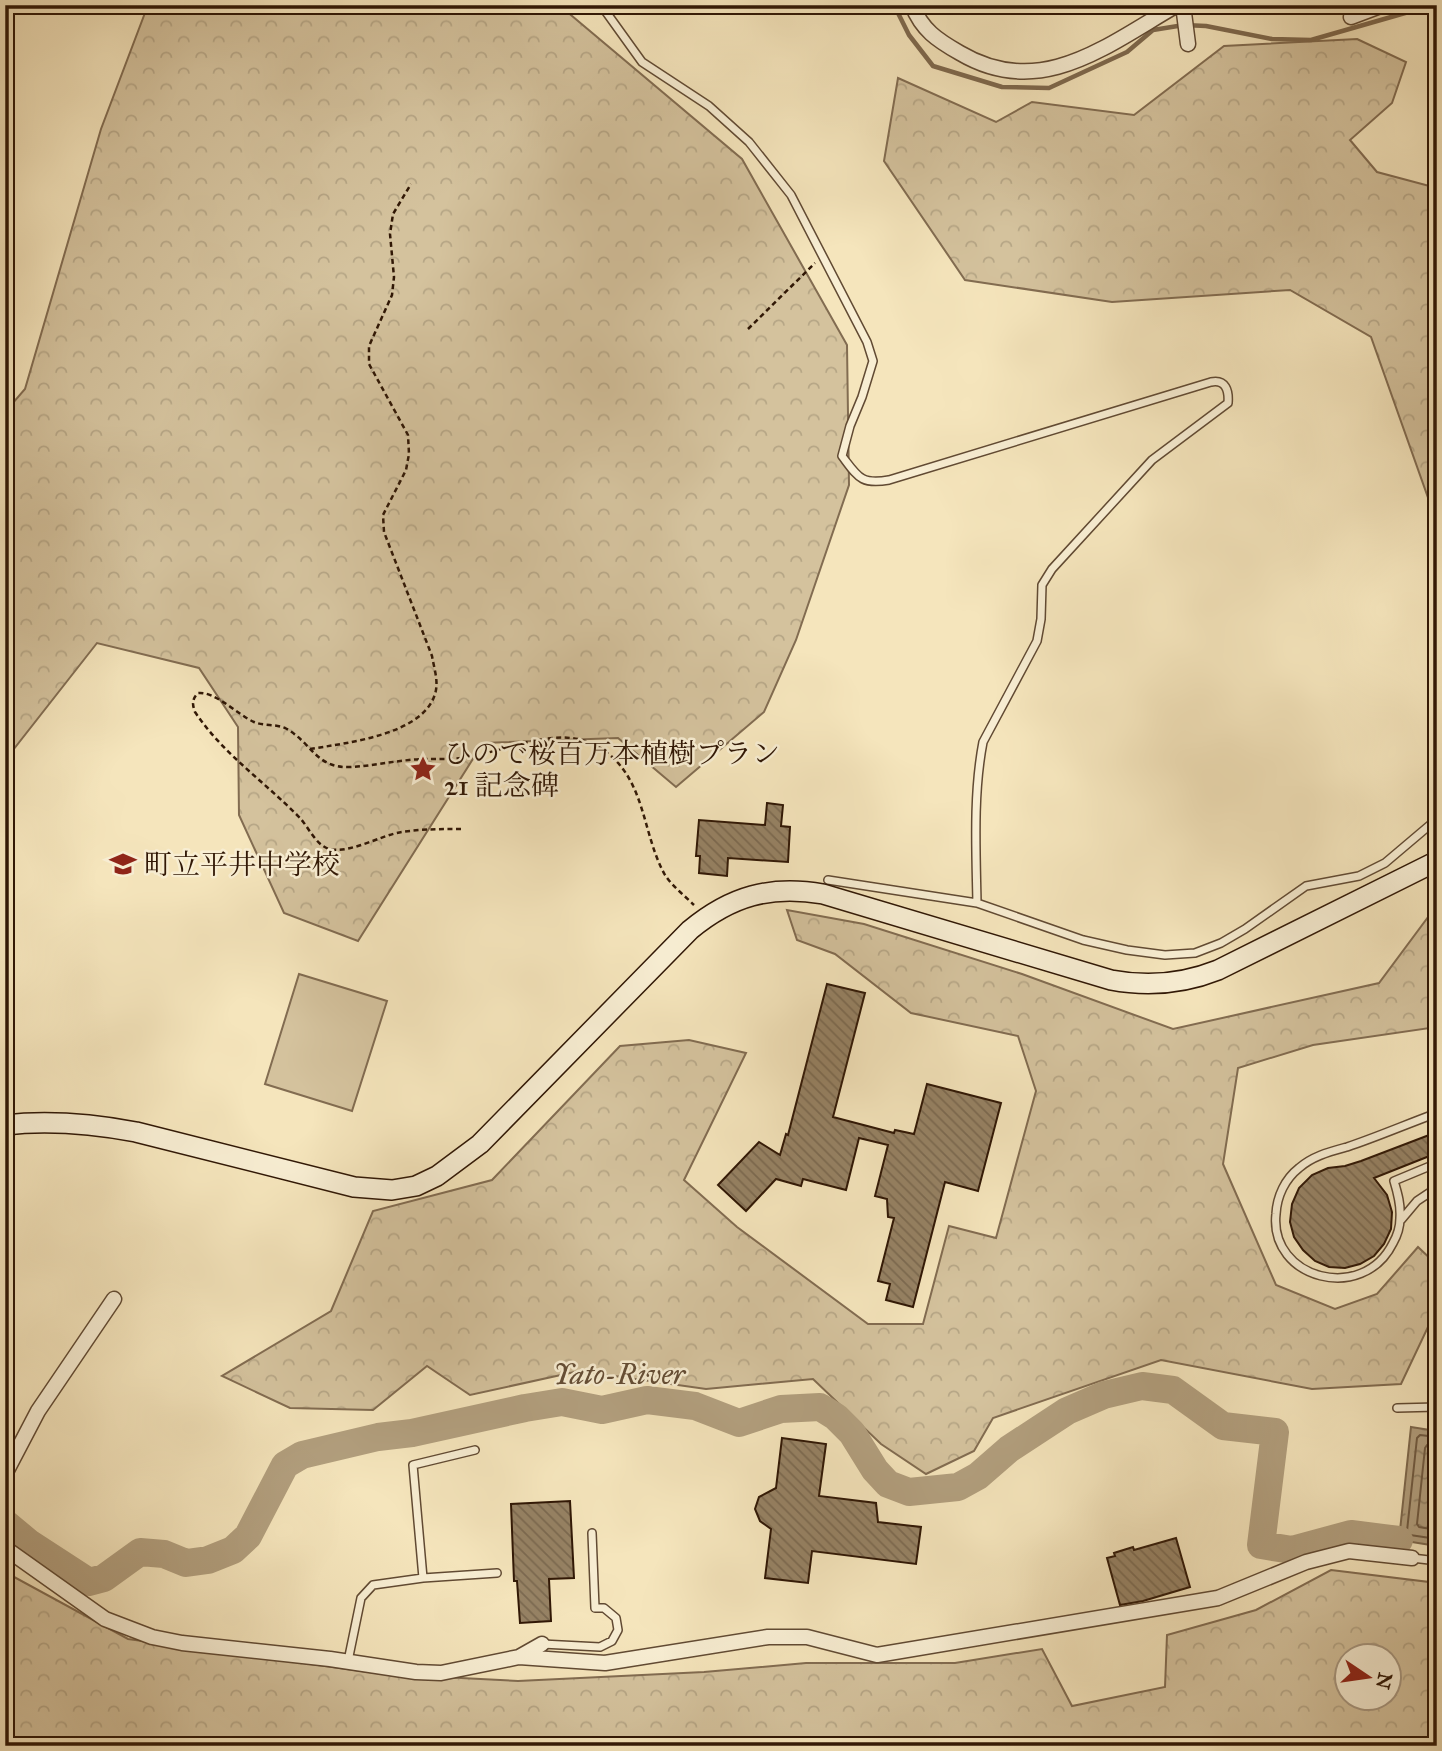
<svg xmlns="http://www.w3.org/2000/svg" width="1442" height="1751" viewBox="0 0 1442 1751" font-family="'IM FELL Great Primer','Noto Serif JP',serif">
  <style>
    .forest { fill: url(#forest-crowns); stroke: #826c51; stroke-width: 2; fill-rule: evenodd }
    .pitch { fill: #d4c29d; stroke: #826c51; stroke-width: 2 }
    .water { fill: url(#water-ripples); stroke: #7e694e; stroke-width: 2 }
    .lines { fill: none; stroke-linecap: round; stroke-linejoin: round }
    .shore { stroke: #715b42; stroke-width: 2 }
    .stream { stroke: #7e694e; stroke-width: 4.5 }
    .river { stroke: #b29f7e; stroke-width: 28 }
    .building { fill: url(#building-back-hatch); stroke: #301705; stroke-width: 2 }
    .lane-casing { stroke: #614a33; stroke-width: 10 }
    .street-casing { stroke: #614a33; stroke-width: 17 }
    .secondary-casing { stroke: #301705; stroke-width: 22 }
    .path { stroke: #301705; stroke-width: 2.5; stroke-dasharray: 5 3.5; stroke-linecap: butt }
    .lane { stroke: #f8eed3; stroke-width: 7 }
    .street { stroke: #f8eed3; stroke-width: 14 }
    .secondary { stroke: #f8eed3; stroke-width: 19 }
    .labels { text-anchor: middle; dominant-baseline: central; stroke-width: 5; stroke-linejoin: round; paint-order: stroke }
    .poi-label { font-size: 28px; fill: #301705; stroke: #f8eed3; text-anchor: start }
    .water-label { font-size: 30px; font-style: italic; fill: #644d35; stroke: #f8eed3 }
  </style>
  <defs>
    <pattern id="forest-crowns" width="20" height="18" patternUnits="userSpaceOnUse" patternTransform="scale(1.75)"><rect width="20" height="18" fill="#d4c29d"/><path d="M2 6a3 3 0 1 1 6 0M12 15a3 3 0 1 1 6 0" fill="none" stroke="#b6a686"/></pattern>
    <pattern id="water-ripples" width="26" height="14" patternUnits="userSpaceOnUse" patternTransform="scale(1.75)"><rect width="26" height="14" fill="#b29f7e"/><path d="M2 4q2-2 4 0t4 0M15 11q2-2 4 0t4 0" fill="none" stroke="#918165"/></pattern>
    <pattern id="building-back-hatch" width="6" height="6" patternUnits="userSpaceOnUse" patternTransform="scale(1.75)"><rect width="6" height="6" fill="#968264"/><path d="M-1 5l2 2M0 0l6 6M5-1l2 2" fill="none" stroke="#7b6950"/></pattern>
  </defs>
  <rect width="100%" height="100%" fill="#f5e5bc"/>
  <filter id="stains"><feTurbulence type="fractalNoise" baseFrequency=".00286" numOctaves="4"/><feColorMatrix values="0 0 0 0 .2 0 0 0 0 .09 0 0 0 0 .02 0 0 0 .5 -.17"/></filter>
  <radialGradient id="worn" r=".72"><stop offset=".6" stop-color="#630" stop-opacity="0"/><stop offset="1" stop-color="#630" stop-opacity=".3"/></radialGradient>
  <!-- forest -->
  <path class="forest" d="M148 5H559L742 159 847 345 849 485 796 640 764 712 676 787 618 738 483 743 358 941 284 913 239 815 238 727 199 668 97 643 10 754 5 767V412L25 389 101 129Z
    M1357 39 1406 62 1392 103 1350 140 1377 172 1437 188V523L1371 337 1290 290 1112 302 965 280 884 161 898 78 996 122 1032 102 1134 115 1224 46Z
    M1437 905V1027L1313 1045 1238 1068 1223 1164 1276 1285 1335 1309 1377 1294 1418 1247 1437 1265V1308L1401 1384 1312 1389 1161 1360 993 1418 974 1451 926 1474 881 1444 813 1379 706 1389 579 1371 470 1395 427 1366 373 1410 290 1408 222 1376 331 1311 373 1211 492 1180 620 1046 689 1040 746 1053 684 1180 737 1227 868 1324H923L949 1226 996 1238 1036 1091 1018 1036 911 1013 835 954 797 940 787 910 864 924 1022 974 1173 1029 1379 983Z
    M1331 1570 1437 1583V1746H5V1572L128 1639 383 1674 518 1681 704 1672 806 1663H955L1042 1649 1072 1706 1165 1687 1167 1635 1256 1610ZM1348 1656H1390V1698H1348Z"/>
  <!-- pitch -->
  <path class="pitch" d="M299 974 387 1001 352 1111 265 1084Z"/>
  <!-- water -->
  <path class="water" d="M1411 1427 1437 1431V1546L1399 1540Z"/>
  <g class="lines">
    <!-- shore -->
    <path class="shore" d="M1437 1437 1420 1435 1417 1438 1407 1531 1410 1535 1437 1539
      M1437 1446 1427 1445 1425 1448 1417 1524 1419 1527 1437 1530
      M1437 1457 1434 1460 1428 1515 1430 1518 1437 1519"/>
    <!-- stream -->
    <path class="stream" d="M894 5 909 35 933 66 1002 87 1049 88 1127 52 1153 30 1184 25 1206 26 1272 39 1311 40 1433 5"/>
    <!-- river -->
    <path class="river" d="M5 1523 29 1543 89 1582 104 1578 140 1552 164 1554 186 1563 208 1560 233 1550 248 1536 285 1465 302 1455 378 1437 412 1433 525 1408 562 1402 602 1410 647 1400 695 1406 739 1423 781 1409 820 1407 836 1417 852 1433 875 1470 888 1484 909 1492 958 1487 978 1476 1009 1449 1067 1411 1104 1395 1142 1386 1173 1390 1223 1426 1275 1432 1261 1545 1292 1550 1351 1534 1399 1540"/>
  </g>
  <!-- building -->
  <path class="building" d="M767 803 783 805 781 826 790 827 788 862 728 858 727 876 699 873 700 856H696L699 820 765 825Z
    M827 984 865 993 833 1117 894 1133 895 1130 914 1134 927 1084 1001 1103 978 1191 945 1182 913 1307 886 1300 890 1284 878 1281 894 1218 888 1217 887 1199 875 1196 888 1145 859 1138 846 1190 803 1179 801 1186 776 1179 746 1211 718 1185 759 1142 780 1155 786 1134 788 1135Z
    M1437 1132V1153L1374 1178 1387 1195 1392 1212 1391 1229 1384 1244 1374 1256 1360 1264 1345 1268 1329 1267 1315 1261 1303 1250 1294 1237 1290 1222 1292 1204 1299 1188 1312 1175 1328 1168 1345 1166 1361 1161Z
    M782 1438 826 1444 819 1496 876 1503 878 1522 921 1527 916 1564 812 1551 808 1583 765 1578 771 1529 760 1521 755 1509 759 1497 776 1488Z
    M570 1501 574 1578 549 1579 551 1621 520 1623 517 1581H514L511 1504Z
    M1176 1538 1190 1587 1143 1601 1120 1605 1107 1558 1115 1556 1114 1553 1133 1547 1134 1550Z"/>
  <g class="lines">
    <!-- lane casing -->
    <g class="lane-casing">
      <path id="lane" d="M601 5 642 62 709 106 749 142 791 195 867 342 873 361 862 397 850 426 842 456C858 477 861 485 889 480L1211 382C1226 379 1229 391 1228 403L1152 460 1052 569 1042 585 1041 619 1037 641 983 742C973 794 976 850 977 903
        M828 880 977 903 1083 940 1127 950 1165 955 1195 953 1221 943 1245 929 1306 886 1359 876 1385 863 1437 819
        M1437 1113C1407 1124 1377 1137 1347 1147 1329 1152 1313 1156 1299 1168 1285 1179 1277 1196 1276 1214 1269 1279 1363 1304 1393 1243 1397 1236 1400 1227 1400 1218 1401 1205 1398 1194 1394 1181L1435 1164 1437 1167
        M1401 1220 1417 1201 1435 1189 1437 1181
        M1397 1408 1437 1407
        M1412 1558 1429 1560 1437 1565
        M423 1578 497 1573
        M542 1644 600 1647 612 1641 618 1630 616 1618 604 1608H595L592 1533
        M348 1661 361 1598 373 1585 423 1578 413 1465 475 1450"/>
    </g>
    <!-- street casing -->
    <g class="street-casing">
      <path id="street" d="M912 5C922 30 937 40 960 53 1041 101 1107 45 1177 5
        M1183 5 1188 44
        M1351 17 1383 5
        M5 1474 38 1411 114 1299
        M5 1548 105 1619 152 1637 182 1643 330 1659 416 1672 441 1673 519 1657 605 1663 768 1637H807L877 1655 1218 1598 1306 1562 1349 1551 1412 1558
        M519 1657 542 1644"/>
    </g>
    <!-- secondary casing -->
    <g class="secondary-casing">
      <path id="secondary" d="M5 1125C49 1120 93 1124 136 1132L354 1187 392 1190 416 1186 437 1176 480 1144 690 930C731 896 770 885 823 894L1111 980C1148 987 1183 984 1218 970L1437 861"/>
    </g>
    <!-- path -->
    <path class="path" d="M748 329 815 263
      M310 749C346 743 423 735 435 694 439 682 434 668 432 656L384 532 383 515 406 470 409 454 408 435 369 364V346L392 295 394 277 390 234 393 214 411 184
      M461 829C441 829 421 829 402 832 381 835 350 854 329 849 316 845 309 828 300 818 265 782 223 754 195 712 192 704 192 699 198 693 215 691 238 715 254 722 263 726 276 724 285 728 312 742 315 769 351 767 370 766 389 762 409 760 426 758 444 760 462 758 509 752 567 717 610 755 646 786 643 836 665 875 672 886 685 896 694 905"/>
    <!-- lane -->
    <use href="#lane" class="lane"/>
    <!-- street -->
    <use href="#street" class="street"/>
    <!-- secondary -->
    <use href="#secondary" class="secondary"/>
  </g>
  <!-- icons -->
  <defs>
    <g id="sight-bare" transform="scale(2.1)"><path d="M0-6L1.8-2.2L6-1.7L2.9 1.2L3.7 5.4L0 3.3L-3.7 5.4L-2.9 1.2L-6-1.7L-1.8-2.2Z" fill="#8f2418" stroke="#f8eed3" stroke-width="2.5" paint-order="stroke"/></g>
    <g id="school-bare" transform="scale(2.1)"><path d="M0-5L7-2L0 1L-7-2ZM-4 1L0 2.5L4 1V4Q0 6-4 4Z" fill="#8f2418" stroke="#f8eed3" stroke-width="2.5" paint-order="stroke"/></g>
  </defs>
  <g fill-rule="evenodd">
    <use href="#sight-bare" x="423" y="769"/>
    <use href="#school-bare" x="123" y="864"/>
  </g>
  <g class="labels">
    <!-- poi labels -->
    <g class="poi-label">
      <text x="444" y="753">ひので桜百万本植樹プラン<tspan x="444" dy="32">21 記念碑</tspan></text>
      <text x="144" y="864">町立平井中学校</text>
    </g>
    <!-- water labels -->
    <g class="water-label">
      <text x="619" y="1374">Yato-River</text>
    </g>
  </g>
  <!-- margin -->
  <rect width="1442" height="1751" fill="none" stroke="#f5e5bc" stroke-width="28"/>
  <rect x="7" y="7" width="1428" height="1737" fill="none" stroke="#301705" stroke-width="3.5"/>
  <rect x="14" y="14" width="1414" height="1723" fill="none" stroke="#301705" stroke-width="2"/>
  <!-- north arrow -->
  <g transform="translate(1368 1677) rotate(103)"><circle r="33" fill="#f8eed3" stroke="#a89881" stroke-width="2"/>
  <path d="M0-5L12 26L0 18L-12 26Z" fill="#8f2418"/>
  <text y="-10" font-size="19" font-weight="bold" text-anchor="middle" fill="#301705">N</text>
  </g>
  <rect width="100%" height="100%" filter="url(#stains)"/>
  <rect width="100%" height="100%" fill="url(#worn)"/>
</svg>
